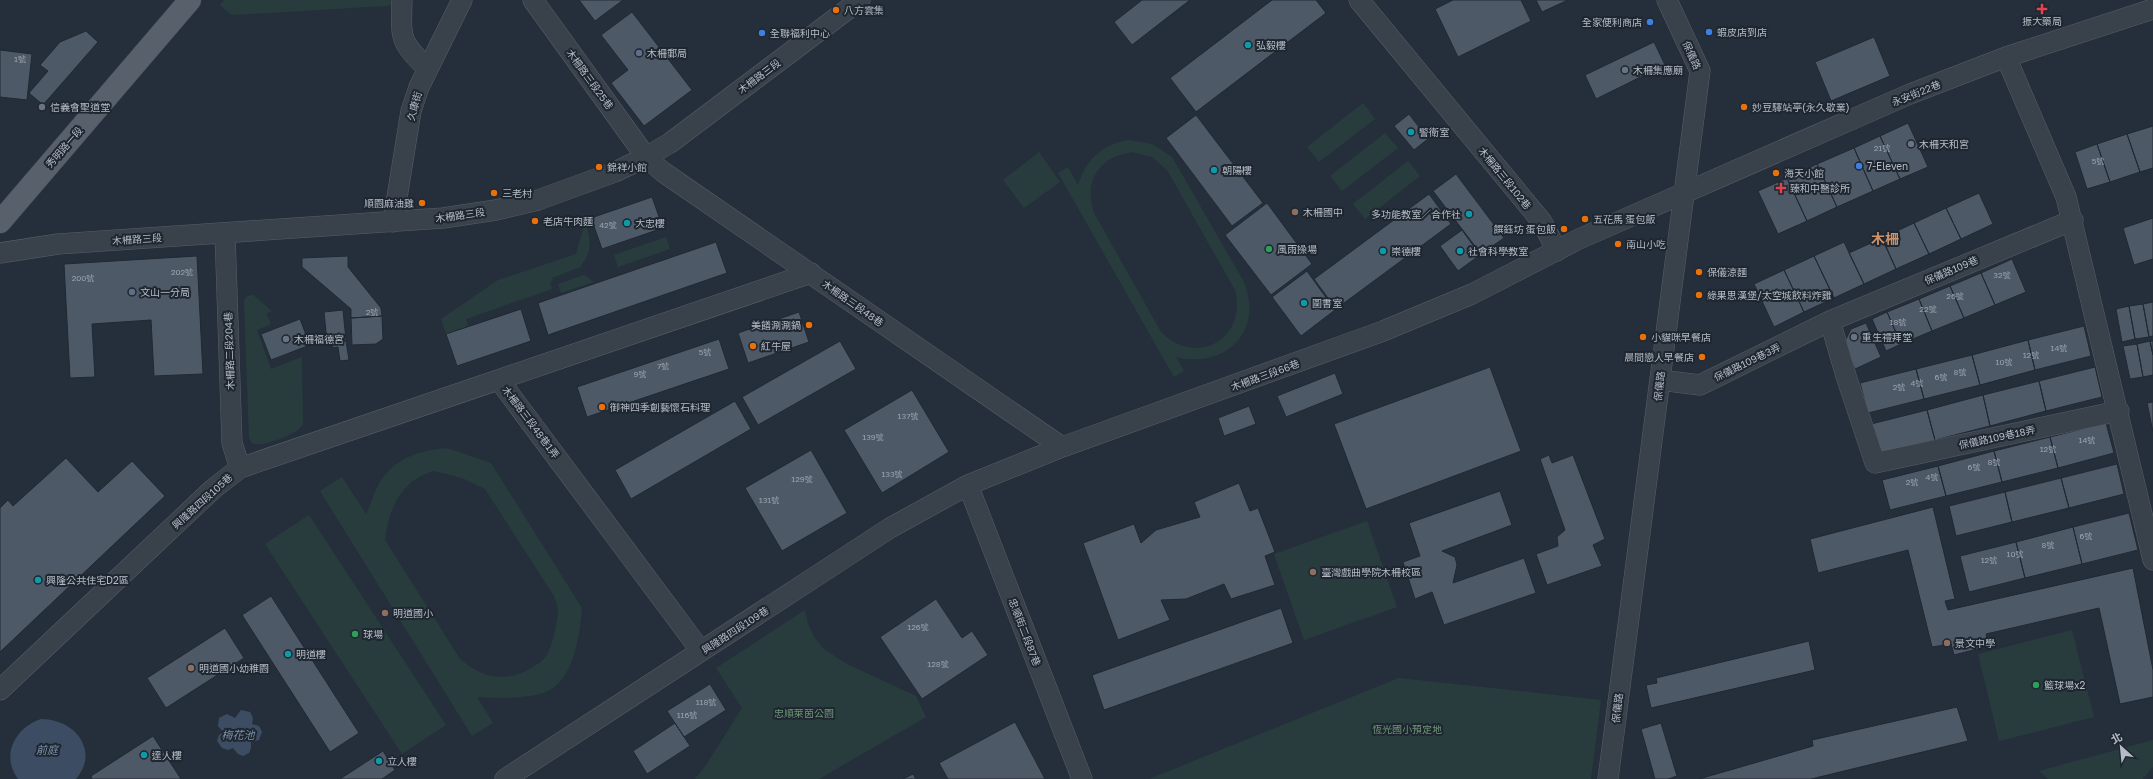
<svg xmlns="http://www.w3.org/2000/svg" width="2153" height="779" viewBox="0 0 2153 779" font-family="'Golos Text','Noto Sans TC',sans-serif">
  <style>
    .green { fill: #283c3d; fill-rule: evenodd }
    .water { fill: #3c4d63 }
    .building { fill: #4e5967; stroke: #202832 }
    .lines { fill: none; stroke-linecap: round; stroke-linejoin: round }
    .minor-casing { stroke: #575f69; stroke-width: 21 }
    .major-casing { stroke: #424a54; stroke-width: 23 }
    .minor { stroke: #39414b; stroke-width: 20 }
    .major { stroke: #57606b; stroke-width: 22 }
    .health-dot { fill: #e0444e; stroke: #1e2630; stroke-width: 1.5 }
    .food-dot { fill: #e8710a; stroke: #1e2630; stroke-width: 1.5 }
    .shop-dot { fill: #3f7fe0; stroke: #1e2630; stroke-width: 1.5 }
    .culture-dot { fill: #0f9aa8; stroke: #1e2630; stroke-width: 1.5 }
    .service-dot { fill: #5c6f8a; stroke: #1e2630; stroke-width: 1.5 }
    .worship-dot { fill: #6b7280; stroke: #1e2630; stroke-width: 1.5 }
    .education-dot { fill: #8d6e63; stroke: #1e2630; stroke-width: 1.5 }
    .leisure-dot { fill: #2e9e5b; stroke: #1e2630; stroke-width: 1.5 }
    .labels { text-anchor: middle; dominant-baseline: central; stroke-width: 4; stroke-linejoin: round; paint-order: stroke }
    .number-label { font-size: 8px; fill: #9ba3af }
    .poi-label { font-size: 10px; fill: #b5bcc7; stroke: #1e2630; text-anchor: start }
    .street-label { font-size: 10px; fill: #b5bcc7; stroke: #1e2630 }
    .park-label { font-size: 10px; fill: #6e9676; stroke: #1e2630 }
    .water-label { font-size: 11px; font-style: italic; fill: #7f93ac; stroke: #1e2630 }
    .district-label { font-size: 14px; font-weight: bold; fill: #cc936b; stroke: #1e2630 }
  </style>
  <rect width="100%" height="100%" fill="#252f3b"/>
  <!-- green -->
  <path class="green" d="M224 0H394L391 5 386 6 231 15 220 5Z
    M1363 103 1375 119 1319 162 1307 147Z
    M1385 133 1398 148 1342 191 1330 176Z
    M1129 140 1152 144 1172 157 1244 282C1264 331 1226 369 1176 357L1184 371 1174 377 1058 173 1068 167 1078 185C1087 159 1101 145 1129 140ZM1132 152 1152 157 1167 170 1235 290C1248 338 1197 368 1161 332L1094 213C1083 181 1099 157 1132 152Z
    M1039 152 1060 182 1024 208 1003 180Z
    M1408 161 1420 176 1365 219 1353 204Z
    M585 222C589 232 592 246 587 256 585 261 582 262 581 267L552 278 553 280 550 282 552 289 466 319 468 326 446 334 441 319 498 280 576 254Z
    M666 237 670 249 618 267 614 255Z
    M584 275 594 282 561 293 558 284Z
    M253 295 272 311 266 314 271 324 257 330 271 369 302 357 303 424C299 434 261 448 252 443L249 438 244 301 247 296Z
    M447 448 491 463 582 608C580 633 575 672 553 688 536 700 497 698 477 697L493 723 472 736 320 491 342 477 366 514C371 504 374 492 380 482 395 458 420 450 447 448ZM434 471 462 478 485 489 554 596C555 600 558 606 558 611 558 620 552 647 547 655 544 660 538 664 533 667 507 683 483 679 460 659L385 540C388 509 402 479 434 471Z
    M309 515 446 725 402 754 265 544Z
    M1367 521 1397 607 1304 640 1274 554Z
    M805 610 808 624 814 637 824 649 847 664 916 696 926 717 819 779H695L706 765 742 708 716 668Z
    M2072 630 2094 717 1999 741 1978 654Z
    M1399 678 1601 700 1591 779H1149Z
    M2153 740V767L2143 779H2048L2039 771Z"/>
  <!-- water -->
  <path class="water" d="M241 710 250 712 253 718 252 724 259 726 262 732 259 740 251 742V748L249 753 243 756 238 754 233 748 228 750 222 748 217 741 219 735 223 732 218 726 219 718 227 714 235 718Z
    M41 719C75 719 100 751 76 779H18C0 755 16 727 41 719Z"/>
  <!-- building -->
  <path class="building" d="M579 0H623L595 21Z
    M1142 0H1190L1132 45 1114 22Z
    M1272 0H1316L1326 13 1196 112 1170 78Z
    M1453 0H1521L1531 21 1458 57 1435 9Z
    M1536 0H1568L1542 12Z
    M632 12 692 90 644 126 611 83 628 70 601 35Z
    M86 31 98 42 43 105 29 93 48 71 40 65 60 42Z
    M1874 37 1890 76 1831 101 1815 62Z
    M1654 42 1665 65 1596 99 1585 75Z
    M0 50 32 54 27 100 0 97Z
    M1409 114 1428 139 1414 150 1394 126Z
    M1196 115 1263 203 1232 226 1166 138Z
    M1908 123 1928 167 1900 179 1880 136Z
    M2153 126V168L2140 172 2127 134Z
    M2127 134 2140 172 2110 182 2097 144Z
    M1880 136 1900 179 1873 191 1854 148Z
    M2097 144 2110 182 2087 189 2075 152Z
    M1854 148 1873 191 1837 207 1817 164Z
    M1817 164 1837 207 1807 221 1787 178Z
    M1456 174 1504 238 1481 254 1433 191Z
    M1787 178 1807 221 1778 234 1758 191Z
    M1979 193 1993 224 1961 239 1946 208Z
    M1429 194 1451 224 1336 309 1314 279Z
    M652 197 663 228 602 249 591 218Z
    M1267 203 1312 264 1271 295 1225 235Z
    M1946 208 1961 239 1929 254 1914 223Z
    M2153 218V259L2134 265 2123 228Z
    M1914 223 1929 254 1896 269 1882 238Z
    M1462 230 1480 255 1458 271 1440 246Z
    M1882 238 1896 269 1864 284 1849 253Z
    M716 242 727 273 548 335 538 303Z
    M1844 242 1864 284 1834 298 1814 256Z
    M197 256 203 374 154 376 151 320 92 324 95 377 70 378 64 264Z
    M348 256V267L381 308 382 316 351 318V309L302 267V258Z
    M1814 256 1834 298 1804 312 1784 270Z
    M2012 259 2026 292 1995 305 1981 273Z
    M1784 270 1804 312 1774 327 1754 284Z
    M1307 271 1335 310 1301 336 1272 297Z
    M1981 273 1995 305 1964 318 1950 286Z
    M1950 286 1964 318 1932 331 1919 299Z
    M1919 299 1932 331 1901 344 1887 312Z
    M2153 302V336L2149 337 2143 304Z
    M2143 304 2149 337 2135 339 2129 306Z
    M2129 306 2135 339 2122 342 2116 309Z
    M521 309 531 341 457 366 446 334Z
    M343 310 346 340 327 342 324 312Z
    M799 312 809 342 748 363 738 333Z
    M1887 312 1901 344 1886 351 1872 319Z
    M382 316 383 339 376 344 352 345 351 318Z
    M300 319 310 345 271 360 261 334Z
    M1866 323 1881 357 1855 369 1844 343 1851 329Z
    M2084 326 2091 356 2035 370 2028 340Z
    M719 339 729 369 587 417 577 387Z
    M2028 340 2035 370 1980 385 1972 355Z
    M346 341 349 360 340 361 338 347 333 348 332 342Z
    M840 341 856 369 758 425 742 397Z
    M2150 341 2153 355V375L2143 377 2137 344Z
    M2150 341H2153V355Z
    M2137 344 2143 377 2130 379 2123 346Z
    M1972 355 1980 385 1924 399 1916 369Z
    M1490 367 1521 451 1366 509 1334 424Z
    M2095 367 2102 397 2046 411 2039 381Z
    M1916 369 1924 399 1868 413 1860 383Z
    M1335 373 1343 394 1286 417 1277 396Z
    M2039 381 2046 411 1990 426 1983 395Z
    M912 390 949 452 882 493 844 430Z
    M1983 395 1990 426 1935 440 1927 410Z
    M735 401 751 429 631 499 615 470Z
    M2153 402V432L2147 403Z
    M1249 406 1256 424 1224 436 1218 418Z
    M1927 410 1935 440 1879 454 1871 424Z
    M2106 423 2114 453 2058 468 2050 437Z
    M2050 437 2058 468 2002 482 1994 451Z
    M811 450 847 513 782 551 745 488Z
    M1994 451 2002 482 1946 496 1938 466Z
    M1549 455 1552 463 1573 455 1605 539 1593 545 1602 566 1547 585 1536 554 1558 546 1557 537 1565 530 1540 459Z
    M66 458 98 492 132 461 165 496 0 652V508L8 500 13 506Z
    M2117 464 2124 494 2069 508 2061 478Z
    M1938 466 1946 496 1890 510 1882 480Z
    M2061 478 2069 508 2012 522 2005 492Z
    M1239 483 1250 511 1258 508 1275 552 1265 556 1275 585 1231 599 1224 584 1186 599 1161 600 1170 620 1118 640 1083 543 1134 524 1141 543 1156 530 1200 517 1194 502Z
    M1500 491 1512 525 1442 551 1455 557 1457 565 1453 583 1524 558 1536 593 1444 625 1432 592 1415 599 1403 562 1420 556 1409 523Z
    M2005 492 2012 522 1956 536 1949 506Z
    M1933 507 1955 599 1945 601 1948 610 2133 568 2153 670V697L2120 704 2099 608 1986 634 1989 646 1954 655 1951 644 1932 647 1908 550 1818 573 1810 539Z
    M2129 513 2138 550 2082 564 2073 527Z
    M2073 527 2082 564 2025 578 2016 542Z
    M2016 542 2025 578 1969 592 1960 556Z
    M271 596 359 733 330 752 242 615Z
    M936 599 962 638 972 631 988 655 922 699 880 637Z
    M1281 608 1293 643 1104 710 1092 675Z
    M225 628 244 658 166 708 147 678Z
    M1809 641 1815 670 1651 708 1646 685 1657 683 1656 678Z
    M710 684 726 710 684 737 667 711Z
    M1957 707 1968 741 1811 779H1699L1813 746 1812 740Z
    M1015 722 1045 779H948L939 763Z
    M675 723 690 746 647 774 633 751Z
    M1661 723 1677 776 1668 779H1655L1641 729Z
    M153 736 181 779H92L91 776Z
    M383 751 395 770 382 779H340Z
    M913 774 916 779H903Z"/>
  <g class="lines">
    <!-- minor casing -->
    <g class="minor-casing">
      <path id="minor" d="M402 0C401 39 399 41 428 69
        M533 0 646 157 663 172 1062 447
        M1359 0 1542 222 1557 251
        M2006 57 2066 197 2153 560
        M393 222 411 111 419 87 462 0
        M225 233 232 443 240 468
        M0 253 58 244 443 218 496 210 538 200 615 172 646 157 670 143 860 0
        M1830 321 1846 376 1875 463 2119 411
        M499 380 701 651
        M1660 380 1700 385 1830 321 2073 220
        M968 485 1082 779
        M0 690 213 489 240 468 811 273
        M505 779 890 528 968 485 1062 447 1383 331 1472 294 1579 239 1910 94 2006 57 2153 9
        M1608 779 1700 71 1667 0"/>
    </g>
    <!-- major casing -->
    <g class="major-casing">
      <path id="major" d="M0 222 190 0"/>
    </g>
    <!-- minor -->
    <use href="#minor" class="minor"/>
    <!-- major -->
    <use href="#major" class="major"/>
  </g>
  <!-- markers -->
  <g class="health-dot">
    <path d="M2040 3h4v4h4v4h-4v4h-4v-4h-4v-4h4z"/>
    <path d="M1779 182h4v4h4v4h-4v4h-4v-4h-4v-4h4z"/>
  </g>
  <g class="food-dot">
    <circle cx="836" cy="10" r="4"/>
    <circle cx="1744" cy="107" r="4"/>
    <circle cx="599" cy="167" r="4"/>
    <circle cx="1776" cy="173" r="4"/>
    <circle cx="494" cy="193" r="4"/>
    <circle cx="422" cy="203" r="4"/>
    <circle cx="1585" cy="219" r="4"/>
    <circle cx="535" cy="221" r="4"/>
    <circle cx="1564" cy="229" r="4"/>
    <circle cx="1618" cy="244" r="4"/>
    <circle cx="1699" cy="272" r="4"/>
    <circle cx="1699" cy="295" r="4"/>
    <circle cx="809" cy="325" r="4"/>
    <circle cx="1643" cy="337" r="4"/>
    <circle cx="753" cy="346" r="4"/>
    <circle cx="1702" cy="357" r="4"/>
    <circle cx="602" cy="407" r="4"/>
  </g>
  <g class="shop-dot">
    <circle cx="1650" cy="22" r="4"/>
    <circle cx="1709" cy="32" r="4"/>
    <circle cx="762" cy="33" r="4"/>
    <circle cx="1859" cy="166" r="4"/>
  </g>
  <g class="culture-dot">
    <circle cx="1248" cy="45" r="4"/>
    <circle cx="1411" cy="132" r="4"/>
    <circle cx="1214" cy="170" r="4"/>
    <circle cx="1469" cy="214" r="4"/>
    <circle cx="627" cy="223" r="4"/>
    <circle cx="1383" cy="251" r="4"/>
    <circle cx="1460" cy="251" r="4"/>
    <circle cx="1304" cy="303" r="4"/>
    <circle cx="38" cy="580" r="4"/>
    <circle cx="288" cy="654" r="4"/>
    <circle cx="144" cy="755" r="4"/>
    <circle cx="379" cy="761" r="4"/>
  </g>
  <g class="service-dot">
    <circle cx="639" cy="53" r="4"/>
    <circle cx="132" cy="292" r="4"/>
  </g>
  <g class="worship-dot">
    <circle cx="1625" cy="70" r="4"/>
    <circle cx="42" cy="107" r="4"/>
    <circle cx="1911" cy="144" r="4"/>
    <circle cx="1854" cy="337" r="4"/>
    <circle cx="286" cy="339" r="4"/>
  </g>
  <g class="education-dot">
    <circle cx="1295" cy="212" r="4"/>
    <circle cx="1313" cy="572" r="4"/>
    <circle cx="385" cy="613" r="4"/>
    <circle cx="1947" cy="643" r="4"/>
    <circle cx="191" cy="668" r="4"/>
  </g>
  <g class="leisure-dot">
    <circle cx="1269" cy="249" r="4"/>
    <circle cx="355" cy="634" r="4"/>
    <circle cx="2036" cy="685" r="4"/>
  </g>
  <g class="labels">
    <!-- number labels -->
    <g class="number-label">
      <text x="20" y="59">1號</text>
      <text x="1882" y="148">21號</text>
      <text x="2098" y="161">5號</text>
      <text x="608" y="225">42號</text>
      <text x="182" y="272">202號</text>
      <text x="2002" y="275">32號</text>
      <text x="83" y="278">200號</text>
      <text x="1955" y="296">26號</text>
      <text x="1928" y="309">22號</text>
      <text x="372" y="312">2號</text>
      <text x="1898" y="322">18號</text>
      <text x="2059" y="348">14號</text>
      <text x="705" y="352">5號</text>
      <text x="2031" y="355">12號</text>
      <text x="2004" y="362">10號</text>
      <text x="663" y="366">7號</text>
      <text x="1960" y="372">8號</text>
      <text x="640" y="374">9號</text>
      <text x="1941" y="377">6號</text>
      <text x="1917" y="383">4號</text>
      <text x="1899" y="387">2號</text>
      <text x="908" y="416">137號</text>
      <text x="873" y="437">139號</text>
      <text x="2087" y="440">14號</text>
      <text x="2048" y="449">12號</text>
      <text x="1994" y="462">8號</text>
      <text x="1974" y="467">6號</text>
      <text x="892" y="474">133號</text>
      <text x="1932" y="477">4號</text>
      <text x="802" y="479">129號</text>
      <text x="1912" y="482">2號</text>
      <text x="769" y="500">131號</text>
      <text x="2086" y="536">6號</text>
      <text x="2048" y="545">8號</text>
      <text x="2015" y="554">10號</text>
      <text x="1989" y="560">12號</text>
      <text x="918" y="627">126號</text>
      <text x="938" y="664">128號</text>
      <text x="706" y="702">118號</text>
      <text x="687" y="715">116號</text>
    </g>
    <!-- poi labels -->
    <g class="poi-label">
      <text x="844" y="10">八方雲集</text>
      <text x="2042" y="21" text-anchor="middle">振大藥局</text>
      <text x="1642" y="22" text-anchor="end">全家便利商店</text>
      <text x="1717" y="32">蝦皮店到店</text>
      <text x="770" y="33">全聯福利中心</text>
      <text x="1256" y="45">弘毅樓</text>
      <text x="647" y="53">木柵郵局</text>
      <text x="1633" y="70">木柵集應廟</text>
      <text x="50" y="107">信義會聖道堂</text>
      <text x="1752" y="107">妙豆驛站亭(永久歇業)</text>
      <text x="1419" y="132">警衛室</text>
      <text x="1919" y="144">木柵天和宮</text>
      <text x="1867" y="166">7-Eleven</text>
      <text x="607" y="167">錦祥小館</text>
      <text x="1222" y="170">朝陽樓</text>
      <text x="1784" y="173">海天小館</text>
      <text x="1790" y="188">臻和中醫診所</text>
      <text x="502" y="193">三老村</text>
      <text x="414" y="203" text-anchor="end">順園麻油雞</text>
      <text x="1303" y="212">木柵國中</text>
      <text x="1461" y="214" text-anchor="end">多功能教室／合作社</text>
      <text x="1593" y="219">五花馬 蛋包飯</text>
      <text x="543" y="221">老店牛肉麵</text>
      <text x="635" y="223">大忠樓</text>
      <text x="1556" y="229" text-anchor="end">饌鈺坊 蛋包飯</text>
      <text x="1626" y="244">南山小吃</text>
      <text x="1277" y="249">風雨操場</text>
      <text x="1391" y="251">崇德樓</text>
      <text x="1468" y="251">社會科學教室</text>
      <text x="1707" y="272">保儀涼麵</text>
      <text x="140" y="292">文山一分局</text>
      <text x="1707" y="295">綠果思漢堡/太空城飲料炸雞</text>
      <text x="1312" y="303">圖書室</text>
      <text x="801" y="325" text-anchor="end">美饍涮涮鍋</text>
      <text x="1651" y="337">小貓咪早餐店</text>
      <text x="1862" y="337">重生禮拜堂</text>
      <text x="294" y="339">木柵福德宮</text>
      <text x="761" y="346">紅牛屋</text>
      <text x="1694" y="357" text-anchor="end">晨間戀人早餐店</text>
      <text x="610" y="407">御神四季創藝懷石料理</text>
      <text x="1321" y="572">臺灣戲曲學院木柵校區</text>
      <text x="46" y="580">興隆公共住宅D2區</text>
      <text x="393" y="613">明道國小</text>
      <text x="363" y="634">球場</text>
      <text x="1955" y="643">景文中學</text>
      <text x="296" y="654">明道樓</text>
      <text x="199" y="668">明道國小幼稚園</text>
      <text x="2044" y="685">籃球場x2</text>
      <text x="152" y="755">達人樓</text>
      <text x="387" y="761">立人樓</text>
    </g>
    <!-- street labels -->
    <g class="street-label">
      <text transform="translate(1692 55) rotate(66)">保儀路</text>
      <text transform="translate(759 76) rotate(-37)">木柵路三段</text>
      <text transform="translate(590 79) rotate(54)">木柵路三段25巷</text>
      <text transform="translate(1916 93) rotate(-22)">永安街22巷</text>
      <text transform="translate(414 106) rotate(-75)">久康街</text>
      <text transform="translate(64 147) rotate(-49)">秀明路一段</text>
      <text transform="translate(1505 178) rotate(51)">木柵路三段102巷</text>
      <text transform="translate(460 215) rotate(-8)">木柵路三段</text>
      <text transform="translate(137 239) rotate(-4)">木柵路三段</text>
      <text transform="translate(1951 270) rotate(-23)">保儀路109巷</text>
      <text transform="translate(853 303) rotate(35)">木柵路三段48巷</text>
      <text transform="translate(229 351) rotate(-92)">木柵路二段204巷</text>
      <text transform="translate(1747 362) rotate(-26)">保儀路109巷3弄</text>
      <text transform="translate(1265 375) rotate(-20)">木柵路三段66巷</text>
      <text transform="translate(1659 386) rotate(-83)">保儀路</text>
      <text transform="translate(531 422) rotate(53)">木柵路三段48巷1弄</text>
      <text transform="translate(1997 437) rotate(-12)">保儀路109巷18弄</text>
      <text transform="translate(202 501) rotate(-42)">興隆路四段105巷</text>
      <text transform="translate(735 630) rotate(-33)">興隆路四段109巷</text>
      <text transform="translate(1025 632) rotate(69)">忠順街二段87巷</text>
      <text transform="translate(1617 708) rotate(-83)">保儀路</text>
    </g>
    <!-- park labels -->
    <g class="park-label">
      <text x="804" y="713">忠順萊茵公園</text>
      <text x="1407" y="729">恆光國小預定地</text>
    </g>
    <!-- water labels -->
    <g class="water-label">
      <text x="238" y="734">梅花池</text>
      <text x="47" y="749">前庭</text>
    </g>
    <!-- district labels -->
    <g class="district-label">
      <text x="1885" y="238">木柵</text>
    </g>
  </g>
  <!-- north arrow -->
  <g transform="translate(2121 747) rotate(333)" stroke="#1e2630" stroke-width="3" paint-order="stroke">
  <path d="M0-3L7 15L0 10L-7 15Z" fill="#b5bcc7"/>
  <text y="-6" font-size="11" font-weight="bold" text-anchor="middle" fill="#b5bcc7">北</text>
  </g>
</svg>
